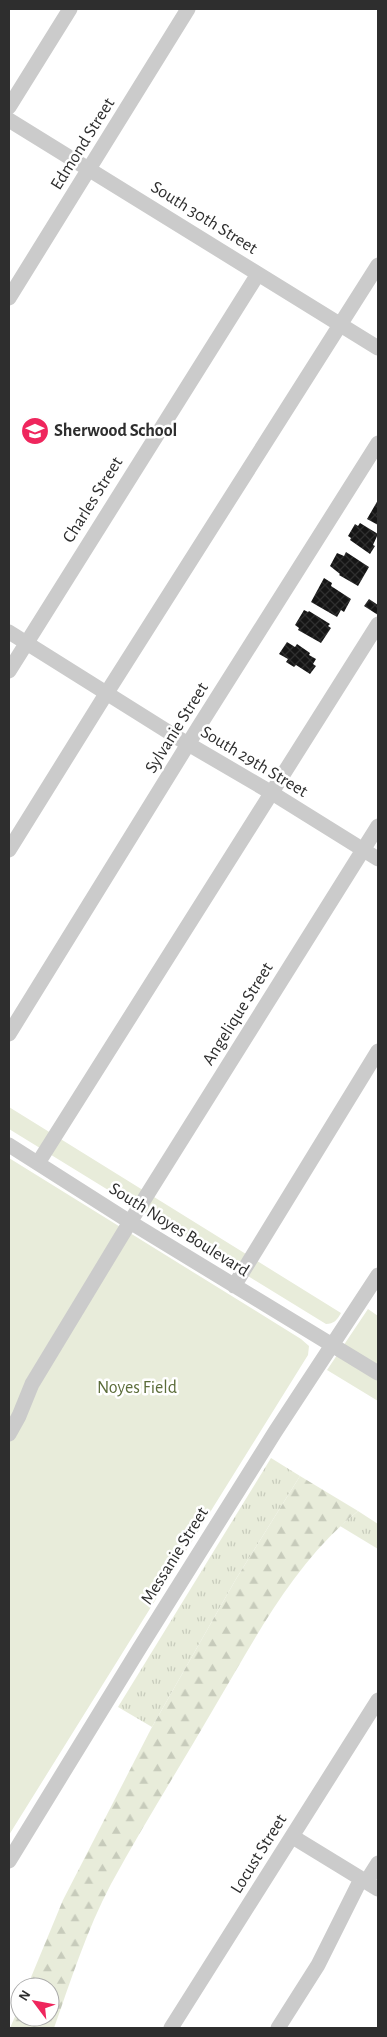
<svg xmlns="http://www.w3.org/2000/svg" width="387" height="2037" viewBox="0 0 387 2037" font-family="'Alegreya Sans',sans-serif">
  <style>
    .grass { fill: url(#grass-tufts) }
    .forest { fill: url(#forest-firs) }
    .park { fill: #e8ecda }
    .building { fill: url(#building-cross-hatch) }
    .lines { fill: none; stroke-linecap: round; stroke-linejoin: round }
    .minor { stroke: #cbcbcb; stroke-width: 15 }
    .labels { text-anchor: middle; dominant-baseline: central; stroke-width: 5; stroke-linejoin: round; paint-order: stroke }
    .street-label { font-size: 18px; fill: #2e2e2e; stroke: #fff }
    .poi-label { font-size: 18px; font-weight: bold; fill: #2e2e2e; stroke: #fff; text-anchor: start }
    .park-label { font-size: 18px; fill: #5b6c39; stroke: #fff }
  </style>
  <defs>
    <pattern id="grass-tufts" width="24" height="20" patternUnits="userSpaceOnUse" patternTransform="scale(1.25)"><rect width="24" height="20" fill="#e8ecda"/><path d="M3 7l-1-3M5 7V3M7 7l1-3M15 17l-1-3M17 17v-4M19 17l1-3" fill="none" stroke="#c7cbbb"/></pattern>
    <pattern id="forest-firs" width="22" height="20" patternUnits="userSpaceOnUse" patternTransform="scale(1.25)"><rect width="22" height="20" fill="#e8ecda"/><path d="M5 1l3.5 6h-7zM16 11l3.5 6h-7z" fill="#c7cbbb"/></pattern>
    <pattern id="building-cross-hatch" width="8" height="8" patternUnits="userSpaceOnUse" patternTransform="scale(1.25)"><rect width="8" height="8" fill="#151515"/><path d="M0 0l8 8M0 8l8-8" fill="none" stroke="#2f2f2f"/></pattern>
  </defs>
  <rect width="100%" height="100%" fill="#fff"/>
  <!-- grass -->
  <path class="grass" d="M271 1458 300 1476 236 1579 152 1727 118 1707Z
    M358 1511 378 1524V1549L340 1526Z"/>
  <!-- forest -->
  <path class="forest" d="M300 1476 358 1511C294 1562 255 1639 214 1708 180 1767 143 1825 111 1884 87 1929 71 1980 54 2028H10L20 2005V2017H50V1987H27L63 1900 152 1727 236 1579Z"/>
  <!-- park -->
  <path class="park" d="M9 1107 341 1313C337 1320 334 1324 326 1324L9 1129Z
    M9 1158 301 1339 309 1346 308 1355 9 1835Z
    M368 1309 378 1316V1401L327 1370Z"/>
  <!-- building -->
  <path class="building" d="M378 500V525L367 519Z
    M360 523 378 534 373 545 375 546 370 554 350 540 351 538 348 536 355 524 358 526Z
    M346 552 369 567 358 586 339 575 340 574 330 566 337 553 344 556Z
    M324 578 332 583 331 586 351 599 344 612 341 610 337 617 311 602Z
    M369 599 378 605V615L364 606Z
    M304 610 308 612 309 611 330 624 328 626 331 628 321 643 298 630 299 628 295 625Z
    M287 642 295 647 297 644 310 653 309 655 316 659 313 664 316 666 310 674 296 665 294 667 286 662 288 659 279 654Z"/>
  <g class="lines">
    <!-- minor -->
    <path class="minor" d="M9 107 70 9
      M9 120 378 348
      M9 298 188 9
      M9 632 178 738 272 793 378 859
      M9 671 258 274
      M9 850 106 694 378 265
      M9 1034 198 728 378 443
      M9 1145 130 1222 378 1373
      M38 1163 378 624
      M234 1286 378 1051
      M9 1434 19 1416 32 1384 130 1222 378 826
      M293 1837 378 1889
      M9 1861 139 1649 275 1432 378 1275
      M366 1882 378 1863
      M171 2028 378 1700
      M278 2028 318 1965 361 1879"/>
  </g>
  <!-- icons -->
  <defs>
    <g id="school-disc" transform="scale(1.4375)"><circle r="9.5" fill="#ef265d" stroke="#fff"/><path d="M0-5L7-2L0 1L-7-2ZM-4 1L0 2.5L4 1V4Q0 6-4 4Z" fill="#fff"/></g>
  </defs>
  <g fill-rule="evenodd">
    <use href="#school-disc" x="35" y="431"/>
  </g>
  <g class="labels">
    <!-- street labels -->
    <g class="street-label">
      <text transform="translate(83 144) rotate(-58)">Edmond Street</text>
      <text transform="translate(204 218) rotate(32)">South 30th Street</text>
      <text transform="translate(93 500) rotate(-58)">Charles Street</text>
      <text transform="translate(177 728) rotate(-58)">Sylvanie Street</text>
      <text transform="translate(254 762) rotate(31)">South 29th Street</text>
      <text transform="translate(238 1014) rotate(-58)">Angelique Street</text>
      <text transform="translate(179 1230) rotate(32)">South Noyes Boulevard</text>
      <text transform="translate(175 1556) rotate(-58)">Messanie Street</text>
      <text transform="translate(259 1854) rotate(-58)">Locust Street</text>
    </g>
    <!-- poi labels -->
    <g class="poi-label">
      <text x="54" y="431">Sherwood School</text>
    </g>
    <!-- park labels -->
    <g class="park-label">
      <text x="137" y="1388">Noyes Field</text>
    </g>
  </g>
  <!-- border -->
  <rect width="387" height="2037" fill="none" stroke="#2e2e2e" stroke-width="20"/>
  <!-- north arrow -->
  <g transform="translate(35 2002) rotate(302)"><circle r="24" fill="#ffffff" stroke="#ababab"/>
  <path d="M0-4L9 19L0 12L-9 19Z" fill="#ef265d"/>
  <text y="-8" font-size="14" font-weight="bold" text-anchor="middle" fill="#2e2e2e">N</text>
  </g>
</svg>
